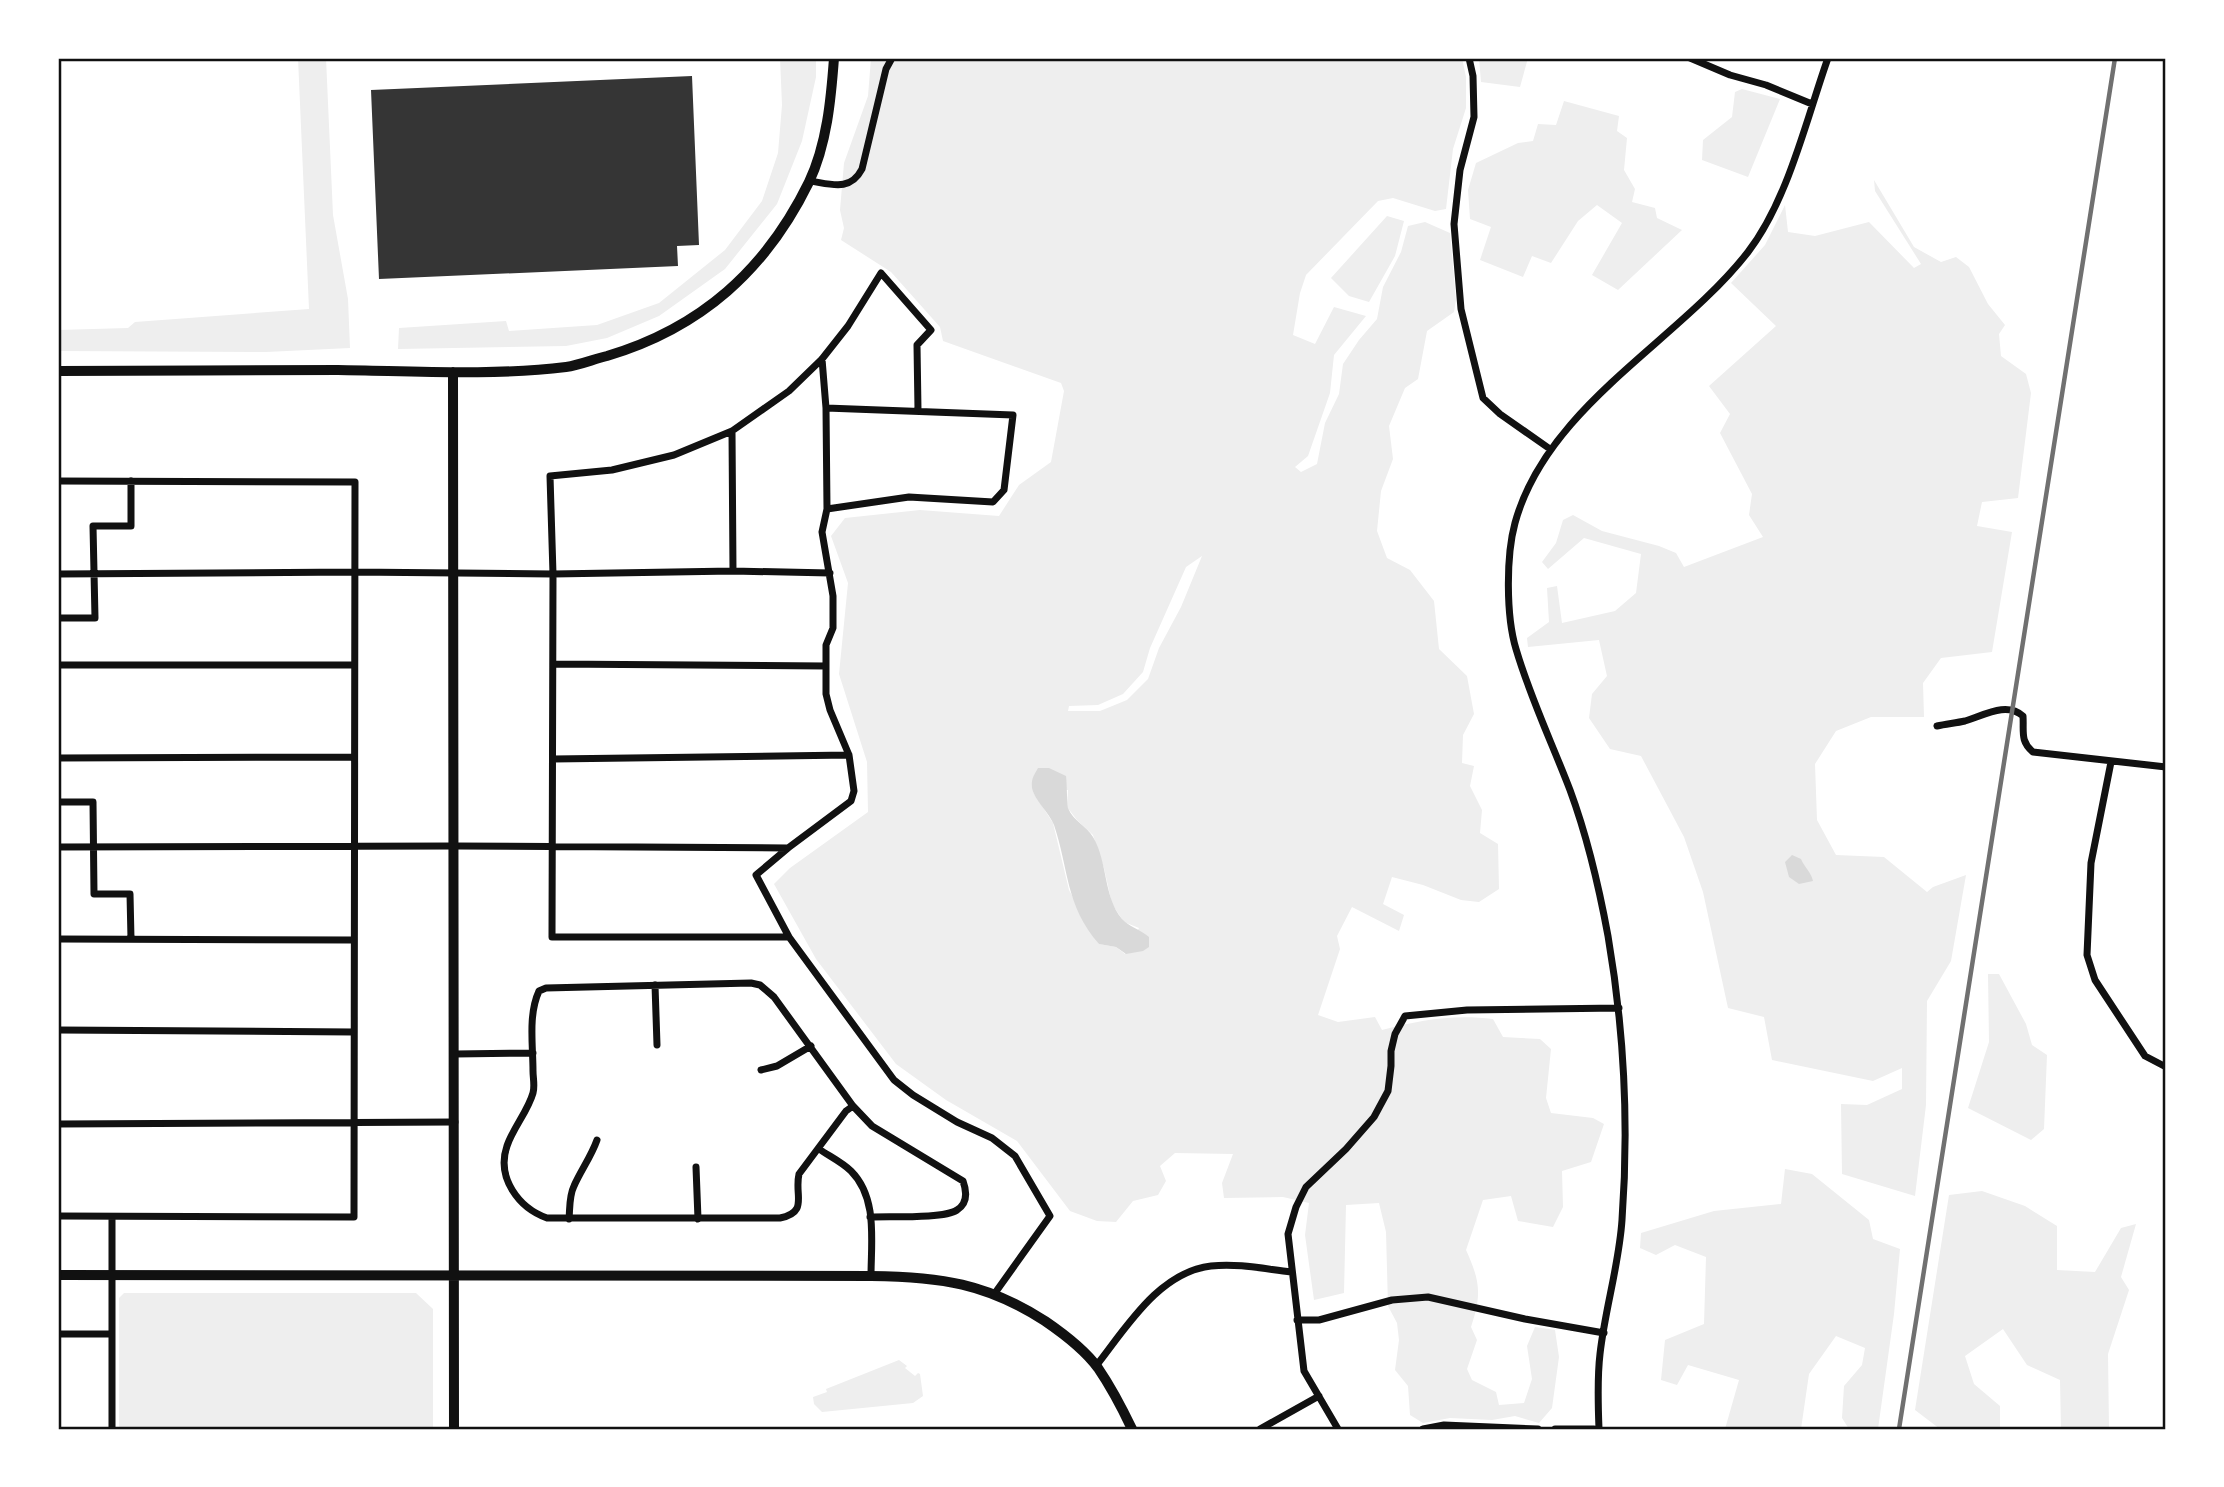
<svg xmlns="http://www.w3.org/2000/svg" width="2224" height="1487" viewBox="0 0 2224 1487" font-family="'Archivo Narrow',sans-serif">
  <style>
    .green { fill: #eee; fill-rule: evenodd }
    .water { fill: #d9d9d9 }
    .building { fill: #353535 }
    .lines { fill: none; stroke-linecap: round; stroke-linejoin: round }
    .minor { stroke: #111; stroke-width: 7 }
    .tertiary { stroke: #111; stroke-width: 10 }
    .rail { stroke: #707070; stroke-width: 4.5 }
    .neatline { fill: none; stroke: #111; stroke-width: 2.5 }
  </style>
  <rect width="100%" height="100%" fill="#fff"/>
  <!-- green -->
  <path class="green" d="M298 58H326L333 215 348 299 350 348 266 352 58 351V330L128 328 135 322 309 309Z
    M780 58H816V77L802 141 777 204 725 269 659 316 607 338 566 346 398 349 399 328 506 321 509 331 597 325 659 303 725 250 762 201 778 153 782 105Z
    M871 58H1462L1466 77V108L1453 149 1446 209 1435 211 1393 198 1378 201 1306 275 1300 293 1293 335 1315 344 1334 307 1366 316 1334 355 1330 393 1308 456 1295 467 1301 472 1317 464 1325 423 1339 394 1343 364 1359 340 1377 319 1383 287 1401 252 1408 226 1425 222 1450 233 1456 300 1454 312 1427 331 1418 379 1405 388 1389 426 1393 459 1381 491 1377 531 1387 558 1410 570 1434 601 1439 649 1467 676 1474 714 1463 735 1462 763 1474 766 1470 786 1482 810 1480 833 1498 844 1499 889 1479 902 1461 900 1423 885 1392 877 1383 904 1404 915 1399 931 1352 907 1337 936 1340 949 1318 1015 1338 1022 1375 1017 1382 1030C1421 1020 1453 1014 1493 1019L1503 1037 1540 1039 1551 1049 1546 1098 1551 1113 1593 1118 1604 1124 1591 1162 1562 1171 1563 1207 1553 1227 1518 1221 1511 1196 1483 1200 1466 1250C1480 1281 1482 1294 1471 1327L1477 1340 1467 1369 1472 1380 1496 1392 1499 1405 1524 1403 1532 1379 1527 1346 1535 1327 1555 1330 1559 1357 1552 1408 1539 1423 1515 1416 1492 1420 1450 1418 1423 1423 1410 1415 1408 1386 1395 1370 1399 1340 1397 1323 1388 1306 1386 1232 1379 1203 1346 1205 1344 1293 1314 1300 1305 1235 1309 1203 1283 1197 1224 1198 1222 1183 1233 1154 1175 1153 1160 1166 1166 1181 1158 1195 1133 1201 1116 1222 1097 1221 1070 1211 1017 1141 946 1100 896 1064 816 959 774 884 790 868 868 812 867 762 839 674 848 583 831 536 845 518 920 510 999 516 1019 485 1051 462 1064 391 1061 383 943 341 940 327 891 272 841 240 844 228 840 210 844 163 868 96ZM1202 556 1181 607 1159 648 1148 679 1127 700 1100 711H1068L1069 706 1098 705 1123 694 1143 672 1150 648 1186 567ZM1068 790 1067 807 1077 820 1093 835 1104 868 1112 904 1124 922 1139 928 1125 954 1116 947 1099 944 1069 890 1053 823 1033 792Z
    M1479 58H1528L1520 87 1481 82Z
    M1742 89 1780 99 1748 177 1702 160 1703 140 1732 117 1735 92Z
    M1564 101 1619 116 1617 131 1627 138 1624 170 1635 189 1632 202 1655 208 1657 218 1682 230 1618 290 1592 275 1622 223 1597 205 1578 221 1551 263 1532 256 1523 277 1480 260 1491 227 1470 219 1468 190 1476 163 1518 143 1533 141 1538 124 1556 125Z
    M1874 180 1914 247 1941 262 1956 257 1969 267 1988 304 2005 325 1999 334 2001 356 2026 374 2031 393 2018 498 1982 502 1977 526 2012 532 1992 652 1941 658 1923 683 1924 717H1871L1836 731 1815 764 1817 820 1836 855 1884 857 1927 892 1933 887 1966 875 1951 961 1927 1001 1926 1105 1915 1196 1842 1174 1841 1104 1867 1105 1902 1089V1068L1873 1081 1772 1060 1764 1017 1728 1008 1703 892 1684 837 1641 756 1610 749 1589 718 1592 694 1607 676 1599 640 1528 647 1527 638 1549 622 1547 588 1557 586 1562 623 1615 611 1636 593 1641 554 1584 538 1548 569 1542 562 1556 543 1563 520 1573 515 1602 531 1659 546 1676 553 1684 567 1763 537 1749 515 1752 494 1720 433 1730 414 1709 386 1776 326 1731 283 1765 245 1785 205 1788 232 1815 236 1869 222 1914 268 1921 264 1875 191Z
    M1387 216 1404 221 1395 256 1369 302 1349 296 1331 278Z
    M1988 974H1999L2026 1024 2032 1045 2047 1055 2044 1129 2031 1140 1968 1108 1989 1042Z
    M1785 1169 1812 1174 1869 1220 1873 1239 1900 1249 1894 1314 1878 1429H1849L1842 1418 1844 1386 1862 1365 1865 1348 1836 1336 1809 1374 1801 1429H1725L1739 1380 1688 1365 1677 1385 1661 1380 1665 1340 1704 1324 1706 1257 1675 1245 1656 1255 1640 1248 1641 1233 1714 1211 1781 1204Z
    M1982 1191 2025 1206 2057 1226V1270L2095 1272 2121 1228 2136 1224 2121 1277 2129 1290 2108 1354 2109 1429H2061L2060 1380 2027 1365 2003 1329 1965 1356 1974 1384 2000 1406V1429H1940L1915 1410 1949 1195Z
    M124 1293H416L433 1309V1429H119V1298Z
    M899 1360 907 1366 905 1368 915 1376 918 1373 920 1374 923 1396 913 1403 822 1412 814 1404 813 1397 827 1392 826 1389Z"/>
  <!-- water -->
  <path class="water" d="M1038 768H1049L1066 776C1067 783 1067 804 1068 808 1073 821 1087 826 1093 837 1108 862 1103 896 1122 919 1128 926 1141 930 1149 937V947L1143 951 1126 954 1116 947 1099 944C1065 905 1069 869 1054 825 1049 812 1034 800 1032 788 1031 779 1034 775 1038 768Z
    M1792 855 1801 859C1805 868 1811 872 1813 881L1799 884 1789 877 1785 862Z"/>
  <!-- building -->
  <path class="building" d="M692 76 699 245 677 246 678 266 379 279 371 90Z"/>
  <g class="lines">
    <!-- minor -->
    <path class="minor" d="M1469 58 1473 76 1474 117 1460 170 1454 224 1461 309 1483 398 1500 414 1550 449
      M1690 58 1730 75 1766 85 1812 104
      M810 181C831 184 850 192 862 169L886 69 892 58
      M822 359 826 408 827 509 822 532 833 596V628L826 645V694L830 710 849 755 854 791 851 801 788 848 756 875 789 937 894 1080 913 1095 957 1122 992 1138 1015 1156 1050 1216 995 1293
      M826 408 1013 415 1004 490 993 502 909 497 827 509
      M732 431 733 571
      M58 481 355 482 354 1217 58 1216
      M58 574 353 572 553 574 733 571 830 573
      M58 618H95L93 526H131V481
      M553 664 826 666
      M58 665H353
      M1937 726C1946 724 1956 723 1965 721 1983 716 2006 701 2023 716 2024 732 2020 741 2033 752L2166 767
      M58 758 353 757
      M553 759 849 755
      M2111 762 2091 863 2087 955 2095 980 2145 1056 2166 1067
      M58 802H93L94 894H130L131 939
      M58 847 455 846 788 848
      M789 937H552L553 574 550 476 612 470 674 455 732 431 789 391 822 359 848 326 881 273 931 330 917 345 918 410
      M58 939 353 940
      M655 985 657 1045
      M58 1030 353 1032
      M455 1054 533 1053
      M761 1070 777 1066 811 1046
      M853 1106 846 1111 799 1174C794 1195 809 1212 780 1218H547C519 1208 496 1178 507 1146 513 1128 528 1111 533 1093 535 1086 533 1078 533 1071 533 1045 528 1015 539 991L546 988 751 983 760 985 774 997 853 1106 872 1126 963 1181C967 1192 968 1203 957 1210 944 1219 888 1216 870 1217
      M58 1124 455 1122
      M819 1149C829 1156 842 1162 851 1171 878 1198 871 1241 871 1276
      M696 1167 698 1219
      M112 1217V1429
      M569 1219C570 1208 569 1196 574 1186 581 1170 591 1157 597 1140
      M1297 1320H1319L1392 1300 1428 1297 1525 1319 1604 1333
      M58 1334H112
      M1096 1366C1126 1328 1159 1272 1211 1266 1238 1263 1265 1269 1291 1272
      M1260 1429 1319 1396
      M1338 1429 1304 1371 1288 1234 1296 1207 1306 1187 1346 1149 1374 1117 1388 1091 1391 1066V1051L1395 1034 1405 1016 1467 1010 1619 1008
      M1423 1429 1444 1425 1538 1429
      M1555 1429H1594
      M1599 1429C1598 1404 1597 1379 1600 1354 1605 1309 1619 1265 1622 1220 1629 1125 1624 1029 1608 936 1599 887 1587 836 1570 790 1552 743 1530 697 1516 649 1506 616 1506 556 1515 523 1547 406 1678 342 1748 252 1788 200 1806 120 1828 58"/>
    <!-- tertiary -->
    <path class="tertiary" d="M58 371C151 371 245 370 338 370 413 371 492 376 566 367 580 365 594 359 607 356 701 328 766 270 809 182 827 144 831 99 834 58
      M453 372 454 1429
      M58 1275 871 1276C941 1277 986 1283 1045 1321 1064 1334 1085 1350 1098 1368 1111 1387 1122 1408 1132 1429"/>
    <!-- rail -->
    <path class="rail" d="M1899 1429 2115 58"/>
  </g>
  <!-- border -->
  <rect width="2224" height="1487" fill="none" stroke="#ffffff" stroke-width="119"/>
  <rect x="60" y="60" width="2104" height="1368" class="neatline"/>
</svg>
